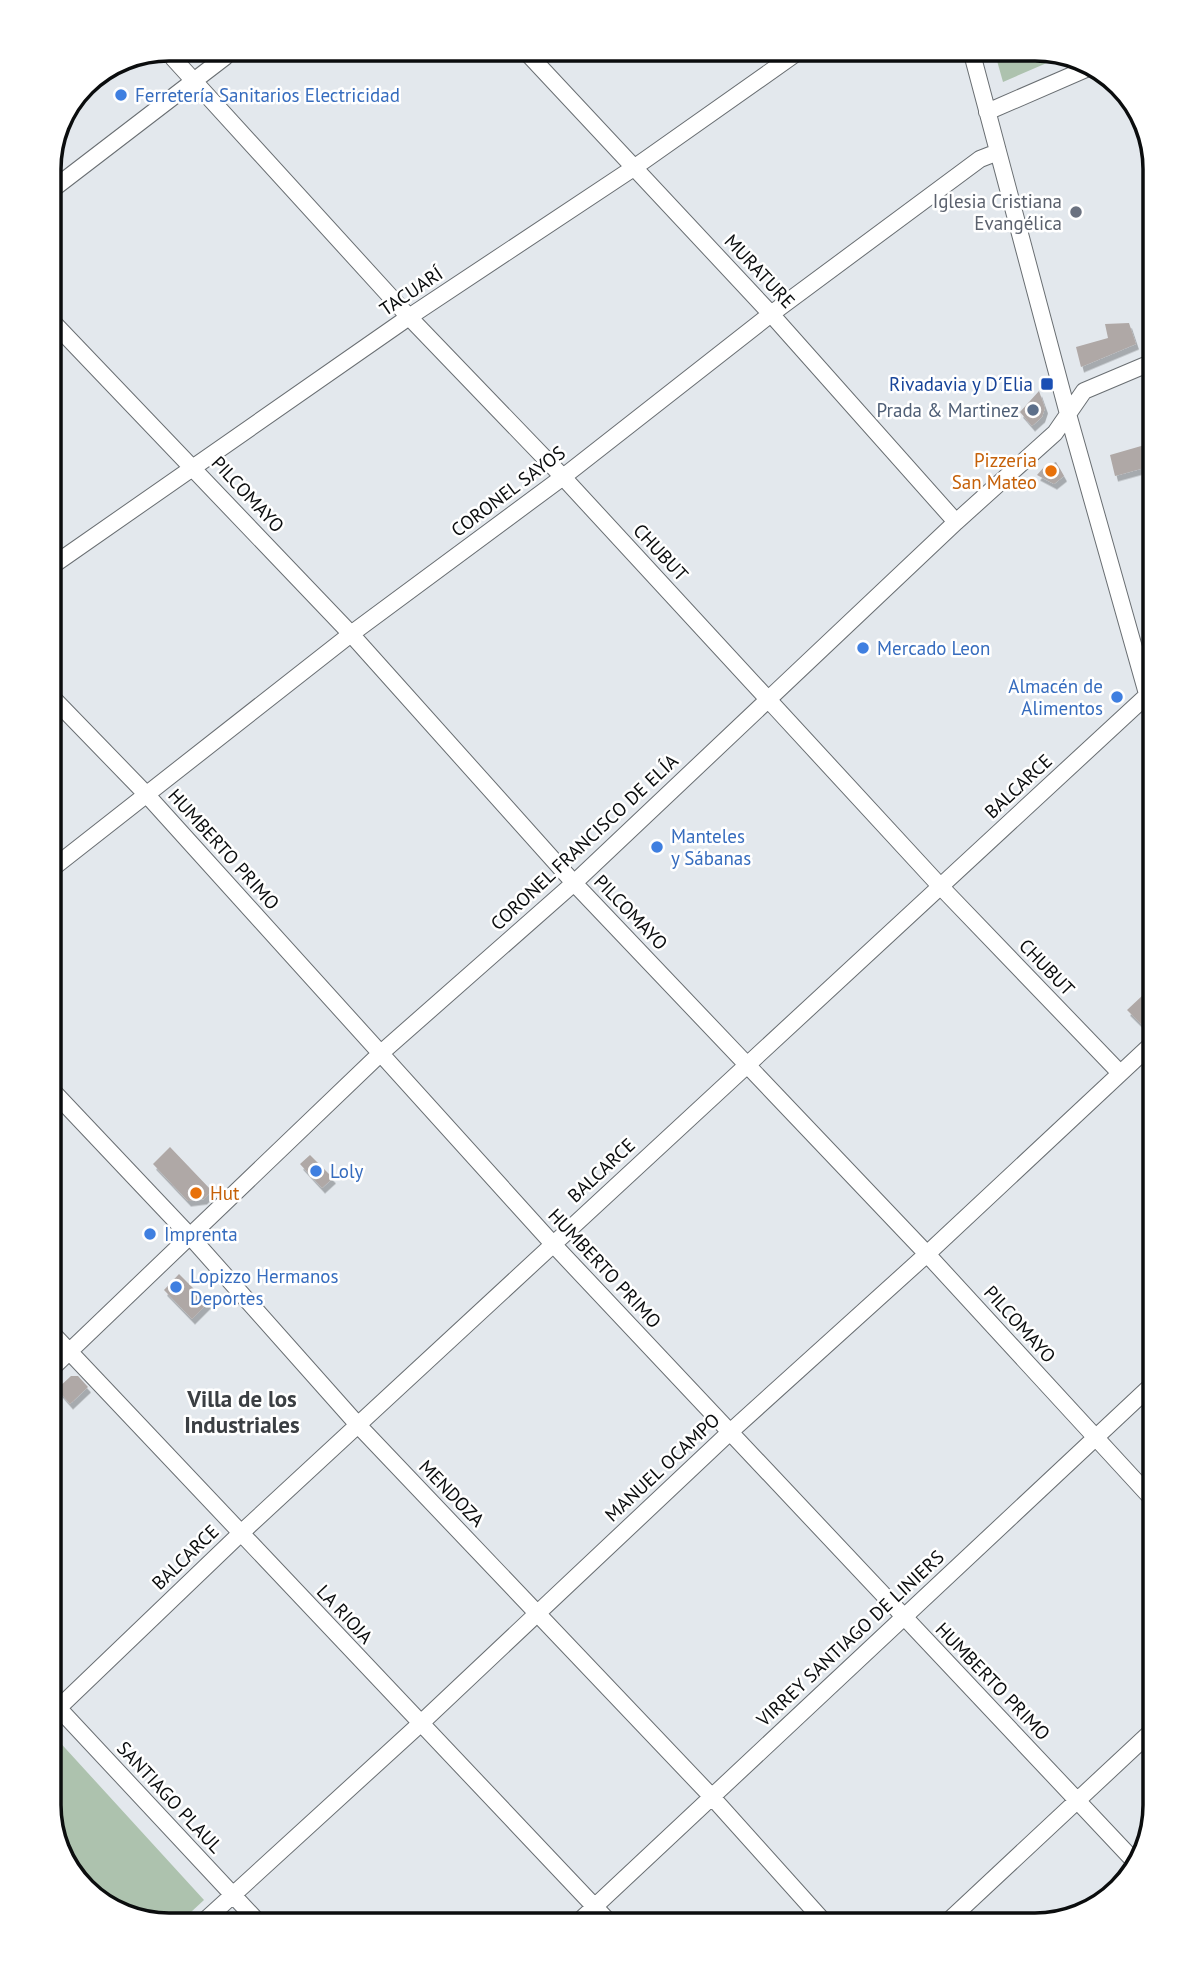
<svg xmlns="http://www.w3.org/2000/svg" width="1204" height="1974" viewBox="0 0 1204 1974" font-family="'PT Sans',sans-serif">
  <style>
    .green { fill: #adc2ae }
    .building { fill: #afa8a6; filter: url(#shadow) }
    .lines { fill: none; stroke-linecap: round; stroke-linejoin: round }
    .minor-casing { stroke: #696e72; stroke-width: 18 }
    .minor { stroke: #fff; stroke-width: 16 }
    .shop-dot { fill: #3f7fe0; stroke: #fff; stroke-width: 2.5 }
    .worship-dot { fill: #6b7280; stroke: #fff; stroke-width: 2.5 }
    .transit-dot { fill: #1a4fb4; stroke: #fff; stroke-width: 2.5 }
    .service-dot { fill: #5c6f8a; stroke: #fff; stroke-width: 2.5 }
    .food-dot { fill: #e8710a; stroke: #fff; stroke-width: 2.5 }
    .labels { text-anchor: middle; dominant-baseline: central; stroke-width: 5; stroke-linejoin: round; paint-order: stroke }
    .shop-label { font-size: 19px; fill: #366cbe; stroke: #fff; text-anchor: start }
    .worship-label { font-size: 19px; fill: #5b616d; stroke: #fff; text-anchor: end }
    .street-label { font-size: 19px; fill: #0b0d0e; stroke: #fff }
    .transit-label { font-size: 19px; fill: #164399; stroke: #fff; text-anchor: end }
    .service-label { font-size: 19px; fill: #4e5e75; stroke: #fff; text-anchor: end }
    .food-label { font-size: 19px; fill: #c56008; stroke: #fff; text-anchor: end }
    .quarter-label { font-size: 23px; font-weight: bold; fill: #3b3f43; stroke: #fff }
    .rim { fill: none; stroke: #0b0d0e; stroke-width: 3.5 }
  </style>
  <defs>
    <filter id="shadow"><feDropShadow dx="3" dy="5.5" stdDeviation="0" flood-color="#0004"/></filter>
  </defs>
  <rect width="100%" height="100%" fill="#e3e8ed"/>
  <!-- green -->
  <path class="green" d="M1043 49 1063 56 1003 82 994 50Z
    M55 1737 204 1900 177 1925H162L103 1905 61 1857 49 1805V1743Z"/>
  <!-- building -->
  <path class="building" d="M1129 323 1136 344 1081 367 1076 347 1108 338 1105 324Z
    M1039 391 1045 408 1042 417 1032 426 1020 412Z
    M1155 442V465L1115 476 1110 455Z
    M1056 462 1064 476 1054 484 1037 475 1044 467Z
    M1143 995 1155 1007V1014L1143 1026 1127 1010Z
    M170 1147 212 1191 204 1199 188 1201 153 1164Z
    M310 1155 333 1178 322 1188 300 1164Z
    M179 1274 208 1303 192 1319 164 1290Z
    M71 1376H78L88 1387 70 1404 57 1389Z"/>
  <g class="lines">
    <!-- minor casing -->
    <g class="minor-casing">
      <path id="minor" d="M971 50 1068 414 1155 722
        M528 54 771 314 956 522
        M173 58 409 317 563 477 941 887 1120 1073
        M987 112 1093 66
        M49 192 225 57
        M49 318 351 634 574 883 927 1254 1155 1502
        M49 568 409 317 635 167 798 52
        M49 694 147 795 552 1243 1137 1864
        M49 871 351 634 563 477 771 314 980 159 998 152
        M49 1087 189 1235 358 1425 712 1797 827 1925
        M49 1330 612 1925
        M49 1371 381 1053 574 883 956 522 1055 433 1084 391 1155 361
        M49 1698 261 1925
        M49 1717 241 1533 1155 688
        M200 1925 420 1724 730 1432 927 1254 1155 1041
        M575 1925 1155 1382
        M944 1925 1155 1728"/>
    </g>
    <!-- minor -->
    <use href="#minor" class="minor"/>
  </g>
  <!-- markers -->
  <g class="shop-dot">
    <circle cx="121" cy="95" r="7"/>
    <circle cx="863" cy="648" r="7"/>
    <circle cx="1117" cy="697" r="7"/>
    <circle cx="657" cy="847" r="7"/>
    <circle cx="316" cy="1171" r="7"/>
    <circle cx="150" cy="1234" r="7"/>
    <circle cx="176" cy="1287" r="7"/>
  </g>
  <circle class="worship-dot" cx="1076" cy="212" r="7"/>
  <rect class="transit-dot" x="1040" y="377" width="14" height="14" rx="3.5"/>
  <circle class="service-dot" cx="1033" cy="410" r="7"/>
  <g class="food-dot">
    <circle cx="1051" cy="471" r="7"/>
    <circle cx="196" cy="1193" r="7"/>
  </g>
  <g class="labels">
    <!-- shop labels -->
    <g class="shop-label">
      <text x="135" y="95">Ferretería Sanitarios Electricidad</text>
      <text x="877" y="648">Mercado Leon</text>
      <text x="1103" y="686" text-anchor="end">Almacén de<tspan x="1103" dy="22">Alimentos</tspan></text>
      <text x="671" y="836">Manteles<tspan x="671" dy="22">y Sábanas</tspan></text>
      <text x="330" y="1171">Loly</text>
      <text x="164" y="1234">Imprenta</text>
      <text x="190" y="1276">Lopizzo Hermanos<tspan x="190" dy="22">Deportes</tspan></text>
    </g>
    <!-- worship labels -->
    <g class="worship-label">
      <text x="1062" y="201">Iglesia Cristiana<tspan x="1062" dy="22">Evangélica</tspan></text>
    </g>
    <!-- street labels -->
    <g class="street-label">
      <text transform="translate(760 271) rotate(47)">MURATURE</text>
      <text transform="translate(411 291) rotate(-34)">TACUARÍ</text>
      <text transform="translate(508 491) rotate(-37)">CORONEL SAYOS</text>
      <text transform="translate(248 494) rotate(47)">PILCOMAYO</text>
      <text transform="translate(661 552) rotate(47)">CHUBUT</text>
      <text transform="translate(1018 786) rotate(-43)">BALCARCE</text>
      <text transform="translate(584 842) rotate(-43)">CORONEL FRANCISCO DE ELÍA</text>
      <text transform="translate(224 849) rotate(48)">HUMBERTO PRIMO</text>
      <text transform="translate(631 912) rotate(46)">PILCOMAYO</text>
      <text transform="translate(1047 967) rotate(46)">CHUBUT</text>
      <text transform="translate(601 1170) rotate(-43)">BALCARCE</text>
      <text transform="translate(605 1268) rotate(47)">HUMBERTO PRIMO</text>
      <text transform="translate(1020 1324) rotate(48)">PILCOMAYO</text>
      <text transform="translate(662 1467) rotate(-43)">MANUEL OCAMPO</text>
      <text transform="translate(452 1493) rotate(46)">MENDOZA</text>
      <text transform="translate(185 1557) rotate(-44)">BALCARCE</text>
      <text transform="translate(345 1614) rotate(47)">LA RIOJA</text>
      <text transform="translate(850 1638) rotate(-43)">VIRREY SANTIAGO DE LINIERS</text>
      <text transform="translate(993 1681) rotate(46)">HUMBERTO PRIMO</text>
      <text transform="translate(170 1797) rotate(47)">SANTIAGO PLAUL</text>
    </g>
    <!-- transit labels -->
    <g class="transit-label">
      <text x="1033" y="384">Rivadavia y D´Elia</text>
    </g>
    <!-- service labels -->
    <g class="service-label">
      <text x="1019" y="410">Prada &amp; Martinez</text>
    </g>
    <!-- food labels -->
    <g class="food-label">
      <text x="1037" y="460">Pizzeria<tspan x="1037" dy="22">San Mateo</tspan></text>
      <text x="210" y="1193" text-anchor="start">Hut</text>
    </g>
    <!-- quarter labels -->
    <g class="quarter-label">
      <text x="242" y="1398">Villa de los<tspan x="242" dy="26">Industriales</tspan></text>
    </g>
  </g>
  <!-- crop -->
  <path d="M0 0H1204V1974H0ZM169 61H1035A108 108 0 0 1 1143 169V1805A108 108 0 0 1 1035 1913H169A108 108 0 0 1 61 1805V169A108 108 0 0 1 169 61Z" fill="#fff" fill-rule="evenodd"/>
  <path class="rim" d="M169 61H1035A108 108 0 0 1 1143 169V1805A108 108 0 0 1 1035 1913H169A108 108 0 0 1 61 1805V169A108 108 0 0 1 169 61Z"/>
</svg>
